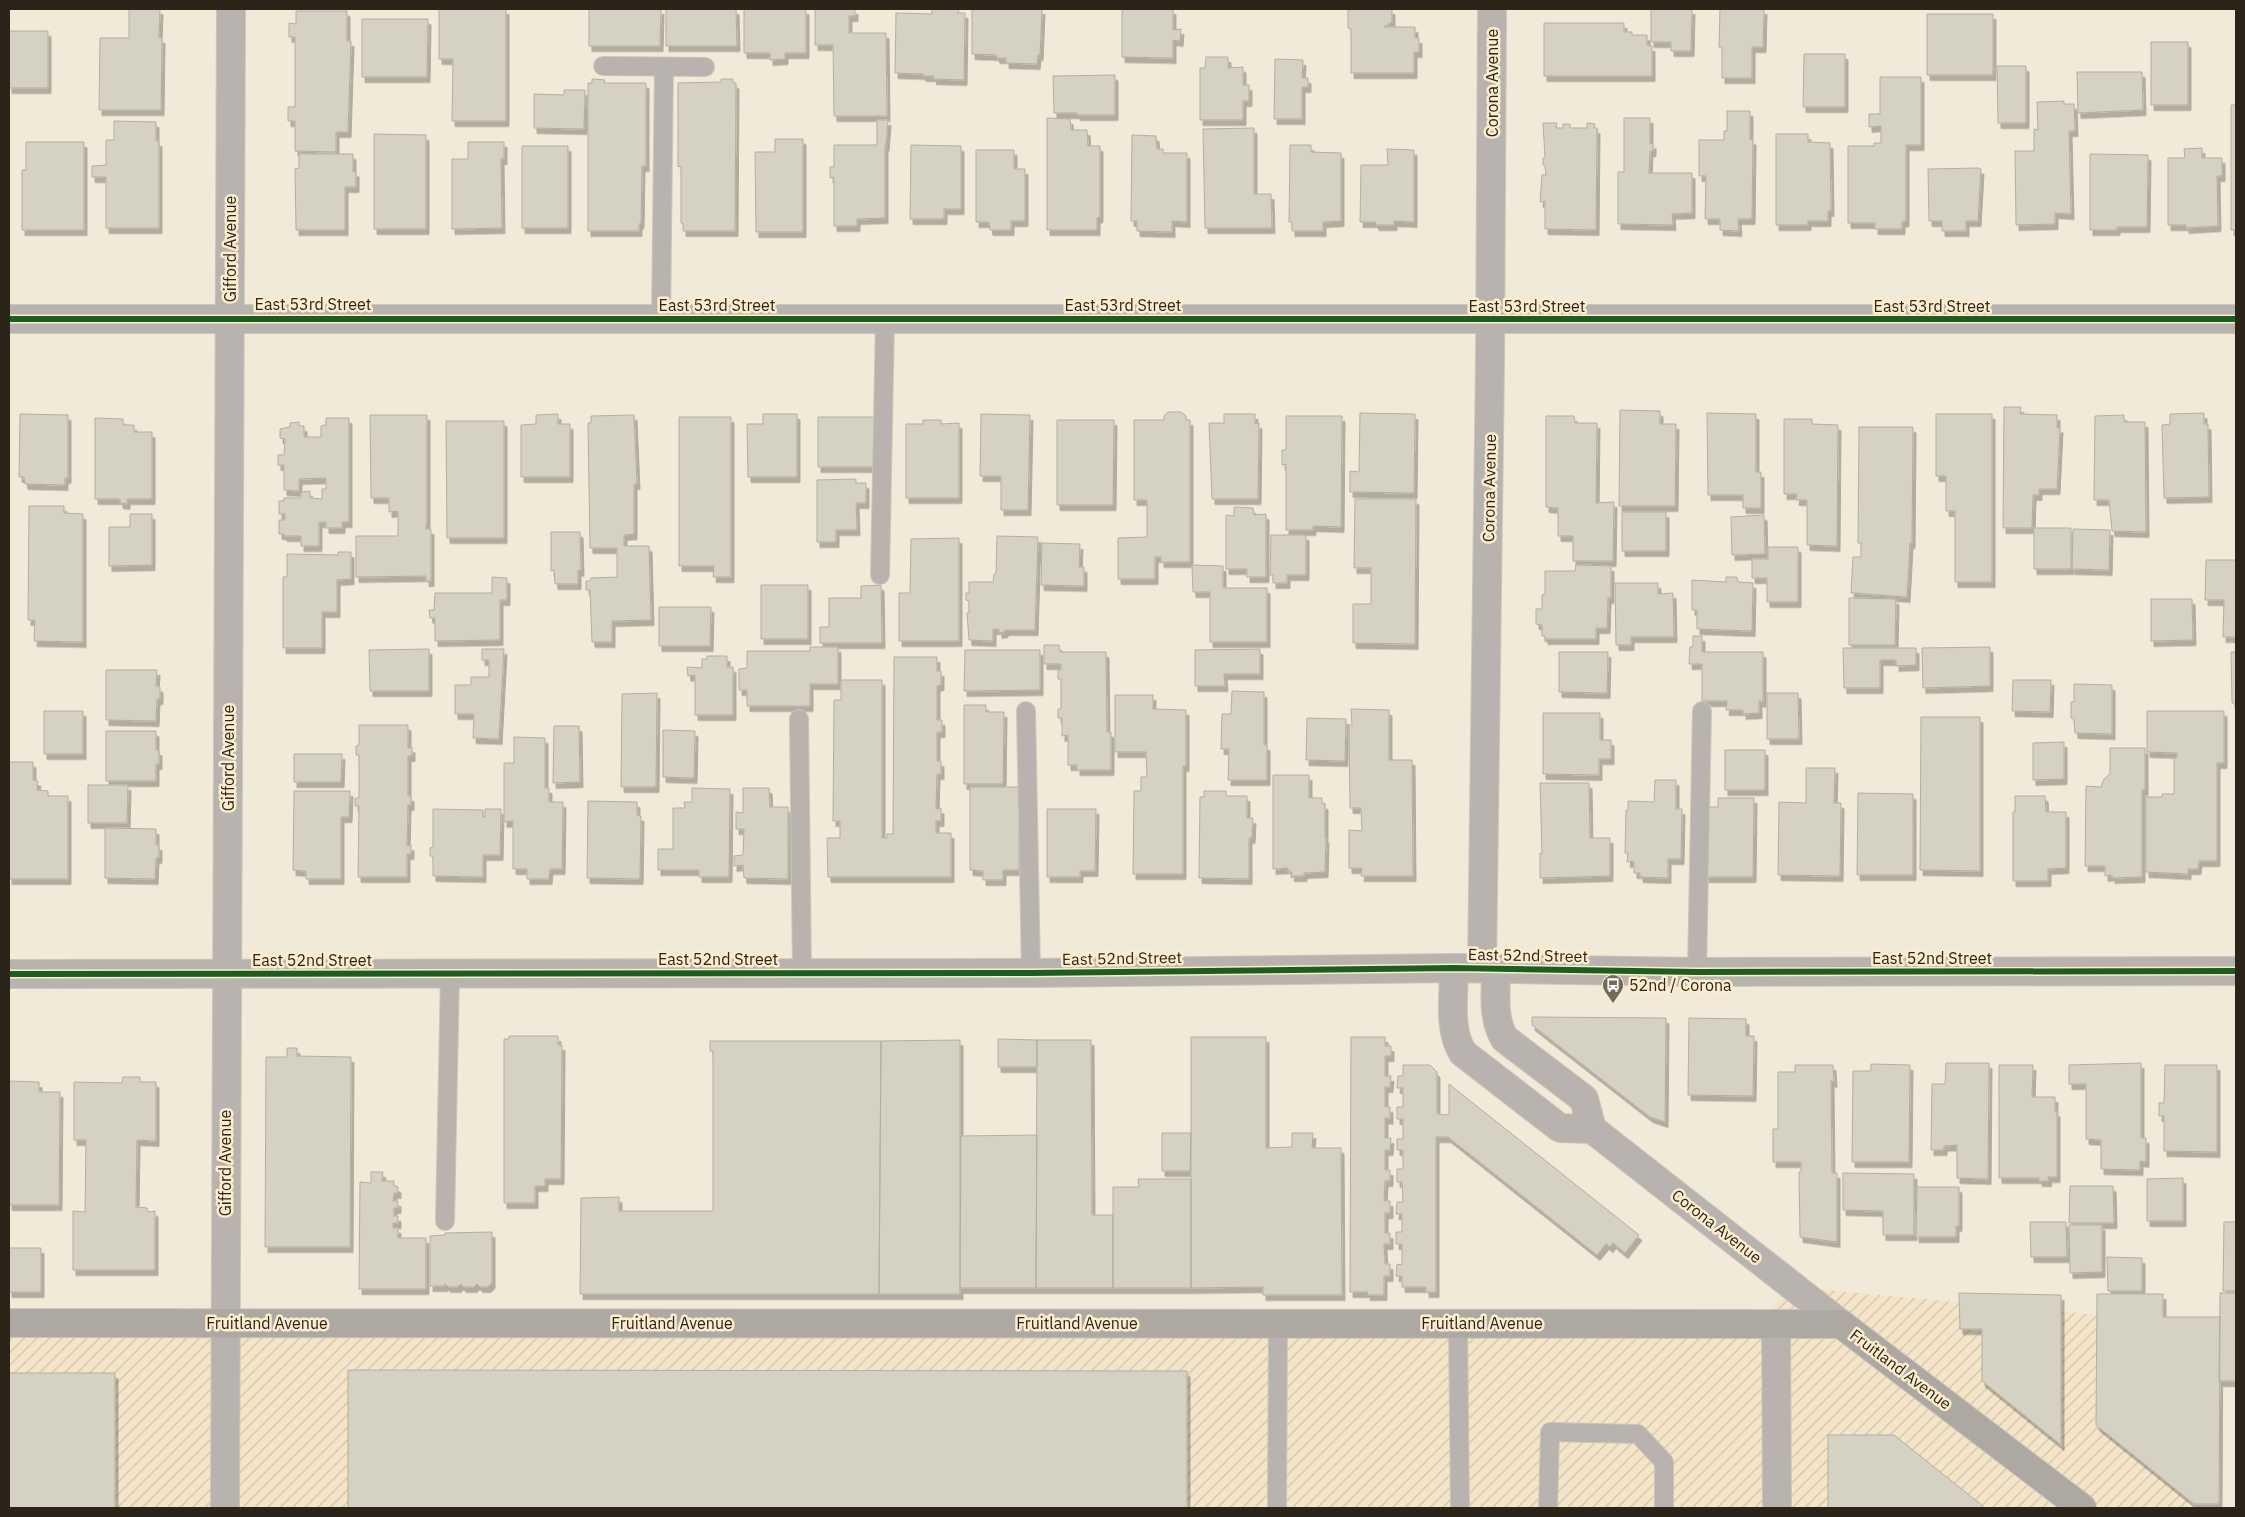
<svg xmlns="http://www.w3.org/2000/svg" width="2245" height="1517" viewBox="0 0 2245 1517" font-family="'IBM Plex Sans',sans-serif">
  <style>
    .industrial { fill: url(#industrial-furrows) }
    .building { fill: #d5d2c4; stroke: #b1afa1; filter: url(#shadow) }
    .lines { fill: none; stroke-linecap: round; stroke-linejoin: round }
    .lane-casing { stroke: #ccc6b8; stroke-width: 20 }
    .street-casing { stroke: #ccc6b8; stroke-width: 30 }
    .secondary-casing { stroke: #ccc6b8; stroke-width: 30 }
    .lane { stroke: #b8b3ae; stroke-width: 18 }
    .street { stroke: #b8b3ae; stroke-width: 28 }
    .secondary { stroke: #aea8a2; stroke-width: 28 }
    .cycleway-casing { stroke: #fdedce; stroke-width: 9 }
    .cycleway { stroke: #1b5e20; stroke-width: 6 }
    .labels { text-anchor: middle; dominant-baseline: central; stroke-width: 5; stroke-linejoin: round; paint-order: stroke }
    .street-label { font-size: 16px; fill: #2a2419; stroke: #fdedce }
    .poi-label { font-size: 16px; fill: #2a2419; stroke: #fdedce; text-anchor: start }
  </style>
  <defs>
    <pattern id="industrial-furrows" width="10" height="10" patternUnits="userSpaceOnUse" patternTransform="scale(1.25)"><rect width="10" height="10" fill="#f4e5c9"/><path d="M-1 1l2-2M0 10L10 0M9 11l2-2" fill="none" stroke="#d1c4ac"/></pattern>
    <filter id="shadow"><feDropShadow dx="3" dy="5.5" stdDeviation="0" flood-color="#0004"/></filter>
  </defs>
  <rect width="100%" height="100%" fill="#f2ead8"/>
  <!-- industrial -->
  <path class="industrial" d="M1792 1287 2178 1322 2188 1508H9V1314L1757 1323Z"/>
  <!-- building -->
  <path class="building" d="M129 9H160L159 38H162L161 110H99L100 38H129Z
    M439 9H506V121H452L453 59H439Z
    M589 9H661L660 46H589Z
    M666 9H736L737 46H666Z
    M744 9H806V53H785V59L770 60V53H744Z
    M815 9H855V16H849V33H886L887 116H834L833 45H815Z
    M932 9H959L958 13H965L964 80 933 79 934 76H923V74L895 73 896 13 932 14Z
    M972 9H1042L1040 55H1038L1037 64 1006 63V58H997L996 55 972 54Z
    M1122 9H1173V30L1181 29 1180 41 1173 40V58L1122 57Z
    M1348 9H1392V22L1384 27H1415V38H1419V52H1414V73H1351V29L1348 28Z
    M1651 9H1692L1691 51H1671V42H1651Z
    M1720 9H1764L1763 47H1752V78H1722V47H1719Z
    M296 11H347V41H351L348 132H336V152L295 151V121H288V107H295V37H289V23L296 24Z
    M1927 14H1993V75H1927Z
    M362 19H428L427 77H362Z
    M1544 23H1624V32H1632V35H1647V45L1652 46V76H1544Z
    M9 31H48V88H9Z
    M2151 42H2188V105H2151Z
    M1804 54H1845V107H1803Z
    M1206 57H1228V68L1243 67V85H1249V101H1243V120H1200V68H1205Z
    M1275 59 1303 60 1302 78H1308V87H1302V119H1274Z
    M1997 66H2026V123H1998Z
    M2077 72H2142L2143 110 2078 113Z
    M1115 75V115H1077V113H1054L1053 76Z
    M1880 77H1921V145H1906V221L1902 222V229H1875V223H1848V146H1874V143H1881V126L1869 127V114H1880Z
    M592 79 605 80 604 83H646V166H642L641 223 639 224V231H588V83H592Z
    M721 79H733V83H736L735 231H683V223H681V166L678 167V83L721 82Z
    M564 90H585L584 129 534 128V94L564 95Z
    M2064 101V104H2074L2075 131H2069L2071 214 2055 213V224L2016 225 2015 151H2034V129L2038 130 2037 102Z
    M2231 105H2236V230H2231Z
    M1727 111H1750V140L1753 139 1752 219H1738L1739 231 1720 230V219H1705L1706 176H1699V140H1724V131H1727Z
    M1047 118 1070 119 1071 130H1087L1088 146H1100V217L1097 218V230H1047Z
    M1624 118H1650V144L1653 143V151H1650L1649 173H1692V213L1672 214 1673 225 1618 224V172H1624Z
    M877 120H888L886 146 885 145V218L857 219V226H834V177L830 178V167H834V145H877Z
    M114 121 156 122V141H159V228H106V177H92V166L106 165V140H114Z
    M1543 123H1557L1556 128H1563V124H1570V128H1587V123L1595 124 1594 128H1597L1596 230 1545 229V201L1540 202 1542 175H1546L1545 166 1543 165V158H1545Z
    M1254 128V194H1271L1272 228H1205L1203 129Z
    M374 134 426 135V229H374Z
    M1776 134H1808V142L1830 143 1831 211H1828V221H1808V225H1776Z
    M1132 135 1156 136 1157 149H1163V153H1187V222L1172 221V232L1137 231V221H1131Z
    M775 139H803V232H756L755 152H775Z
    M26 142H84V230H22V170H26Z
    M468 142H504V159H501L502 228 452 229V159H468Z
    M911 145 961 146V209H944V219H910Z
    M1290 145H1311V152L1341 153V221L1323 222V231H1292V222H1289Z
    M522 146H568V228H522Z
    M2202 148V158H2222V176H2217L2218 226 2186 228V225H2168V158H2185L2184 149Z
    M1387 149 1414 150V222L1394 221V225H1376L1375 222H1360L1361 165H1388Z
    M976 150H1014V169H1025V221H1011V230H990L989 222H976Z
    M299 154H353V172L356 171V187H345V230H296L295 169 299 168Z
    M2090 154 2148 155 2147 227H2117V230H2090Z
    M1978 168 1981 169 1978 221H1966V231H1942V221H1929L1928 169Z
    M2004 407H2021L2020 414 2057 415V428L2060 427 2057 489H2039V495H2033L2032 528H2003Z
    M1620 410 1660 411V424H1676L1675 506H1619Z
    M1168 412H1181L1186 416V420H1190V562H1161V557H1155V579H1118V538L1147 537V500H1134V420H1164V416Z
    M1360 413 1415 414 1414 493 1350 492V471L1359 472Z
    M1707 413 1756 414V472H1761V508H1743V495H1708Z
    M2204 413V424H2208L2209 497 2164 498 2162 425 2170 424V414Z
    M20 414 68 415V478H65V485L25 484 24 477H19Z
    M558 414V424H570V477H521V425L536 424V415Z
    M763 414H797V477H748L747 424H763Z
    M981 414 1030 415 1028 510H1001V476H980Z
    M1224 414H1255V424L1259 423 1258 499H1212L1209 423H1224Z
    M1936 414H1992V582H1955V511H1946V476H1936Z
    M370 415H427V524H426V529H431V581H426V576L356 577V536H398V511L389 512V498H371Z
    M634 415 637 484H634V534L624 535V546H649L651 620 612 621V642H592L590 590H586V581H590L591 578 617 577V548H590L588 423H591V416Z
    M2124 415V422H2145L2146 532 2112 531 2109 500H2094L2095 416Z
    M1286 416H1342L1341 527 1313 526V530H1286V464L1282 465V450H1286Z
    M1546 416H1574L1575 423H1597L1596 503 1614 502 1613 561H1573V536H1558V508L1546 507Z
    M679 417H731V577H713L714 566H679Z
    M818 417H874L873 467H818Z
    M95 418 123 419V425H134V432H152V499H127V504L120 503V499H95Z
    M326 418H349V522H342V528H326V522H319V546H301V536H284V534H279V520H285V514H279V501H284V498H301V492L310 491V498L322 499V489H326V478L299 479V491L284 490V465H278V455H284L285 439 280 438V429L290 427V423L299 422V426H304V437H321V426L326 425Z
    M1784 419H1812V424L1838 425 1837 546 1807 545V500H1796L1797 494H1784Z
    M923 420H941V424L959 423V498H906V424H923Z
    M1057 420H1114L1113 505H1057Z
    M446 421H504V538H447Z
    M1859 427H1913L1912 543H1910L1907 597 1851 593 1853 557H1861V543H1858Z
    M856 479V483H866V503H856L857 530H836V542H817V480Z
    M1355 499H1416L1415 644 1353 643V604H1371V568H1354Z
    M29 506H64V513L83 514V642L34 641 35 620H28Z
    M1234 507 1253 508 1254 515 1266 514V577H1247V569H1226V515L1234 516Z
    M1622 512H1666V551H1622Z
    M130 514H152V565L109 566V527H130Z
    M1764 515 1765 554 1732 555 1731 517Z
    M2034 528H2071V569H2034Z
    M2073 529 2110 530 2109 570 2072 569Z
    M551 532H580L581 571 578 570V584H555L554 570 551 571Z
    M1271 535H1306V575H1287V583H1273V575H1270Z
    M997 536 1038 537 1035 630H1005V632L999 633V629H993V641L969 640 967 613H969V601L966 600V593H969V582H993L994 574 996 573Z
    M959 538V641H899V593H910L911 539Z
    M1042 543 1080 544 1079 567H1084V586L1041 585Z
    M1768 547H1798V602H1767V578H1752V559H1768Z
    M338 552H351V579L337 580V612H322V648H283V577H287V554L338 555Z
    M2206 560H2236V637H2223L2224 600H2205Z
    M1192 565 1223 566V588H1267V642H1210V592H1193Z
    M1576 565 1611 566V598H1608L1607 628H1596V639H1545V636H1542V625L1536 624V609H1542V595L1545 594V571H1575Z
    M492 577 507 578V600H500V640L435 641V618H430L429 610H434L435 593H492Z
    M1726 577H1737L1738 582 1753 583 1752 631 1697 629V610H1692V580L1726 582Z
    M1615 583H1658V594L1673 593 1674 637H1631V645H1616Z
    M761 585H808V639H761Z
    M881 585 882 643H820V627H829V598H861V586Z
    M1849 598 1896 599 1895 645H1849Z
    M2151 599H2192L2193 640 2151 641Z
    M659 607H711L710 646H659Z
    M1693 636H1702V652H1763V702L1759 701V713L1743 714V710H1726L1727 701H1702V664H1689L1690 647H1693Z
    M1044 645H1059L1060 652H1106L1107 732H1111V770H1077V765H1068V735L1062 736V718H1058V709H1061V679H1058V669L1061 670V664H1044Z
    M810 647H838V684H810V706H747V690H739V669L747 668V651H810Z
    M1990 647V686L1923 688 1922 648Z
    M1843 648H1916V665L1896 666V660H1880V688H1844Z
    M429 649V691H370L369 650Z
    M482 649H504L499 739 473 738 474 714H455V685H471V677H489V660H482Z
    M1260 649V674H1224L1225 686H1195V650Z
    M965 650H1040V690L964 691Z
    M1559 652H1608L1607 693 1559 692Z
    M2231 652H2236V703H2232Z
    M707 656H727V667H733V715H695V675L688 676 687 667 702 668V659H707Z
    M894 657H937V671H941V685L937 686V720H942V732H937V761H941V774H937L936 809 941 808V821H936V833H951V877H828L827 838H840V821H833L834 700H841V680H882V838H887V834H893Z
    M106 670H157L156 686 160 687V699H157L156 721 106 720Z
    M2013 680H2051L2050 712 2012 711Z
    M2074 684 2112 685V734L2075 733 2074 719 2071 718V702H2074Z
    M1232 691 1264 692V745H1267V780H1228L1229 749H1221L1222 714H1231Z
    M657 693 656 787H621L622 694Z
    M1767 693H1798L1799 739H1767Z
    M1115 695H1153V709L1186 710V766H1183V874H1133L1134 791H1141V777H1147L1146 752H1115Z
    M964 705H986V712H1004L1003 784H964Z
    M1351 709 1389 710V760H1412L1413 876H1361L1362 868H1349V830L1362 831 1361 808H1350L1349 725H1352Z
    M44 711H83V754H44Z
    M2147 711H2224V763H2217V861H2199L2198 869H2188V874L2146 872V797H2162V794H2174V758H2177V753L2147 752Z
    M1543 713H1600V740H1611V759H1599V775L1543 774Z
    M1921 717H1980V871L1920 870Z
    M1307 718 1346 719 1345 761 1306 760Z
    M359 725H408V748L412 747V756H408V796H411V805H408L407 846 411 845V854H407V877H358L359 806H355V798H359V755H356V746L359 745Z
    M554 726H579L580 782 553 783Z
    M663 730 695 731 694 778 663 777Z
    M106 731H156V750H159V764H156V781H106Z
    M514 737 545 738V788H549V802H563L562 869H550L549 879H527V869H513V821L504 822V763H514Z
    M2064 742V779L2033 780V743Z
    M2110 748H2145V790H2142V877L2112 878V875L2105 876V866H2085L2086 786 2101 787 2104 779 2110 774Z
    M1725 750H1765V790H1725Z
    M294 754H342L341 782H294Z
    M9 762H33V780L38 781 37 790 48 791V796H68V879H9Z
    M1806 768H1835L1834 803H1841L1840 876 1778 875 1779 802 1806 803Z
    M1273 775H1309V798H1322V804H1325V838H1326L1325 872 1304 873V876H1291L1292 872H1288V868L1273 869Z
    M1655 780H1676V809H1682L1681 859H1668V878L1640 877V873H1634V861L1627 862 1628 853H1625L1626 810H1628V801L1654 802Z
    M1540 783H1589L1590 838H1610V876L1540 878V853L1542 854Z
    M88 785H128L127 823H88Z
    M970 787H1019V870H1003V880H983V871L970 870Z
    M692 788 730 789 729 877H699V870H658V849H673V808H685L684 802H692Z
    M743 788H769L770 807H788V879L744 878 743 865 734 866V856L743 855 744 829H736V812L743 813Z
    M294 791H350L349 817H341V879H306V871L293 870Z
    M1204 791H1226V796H1247V818H1253L1252 838H1249V879L1199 878 1200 797H1204Z
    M1858 793 1913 794V875H1857Z
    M2015 796H2045L2046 812H2066V868L2048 869V881H2013V812H2015Z
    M1718 798H1754L1753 877H1704L1705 807H1718Z
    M588 801 637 802V815L641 816 640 879 587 878Z
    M433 809 483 810V817H485V809H501L500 855H483V877L433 876V856H430V848L433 847Z
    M1047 809H1096L1095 871H1080V877H1047Z
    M105 828 156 829V845H159V858H156L155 879 105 878Z
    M1532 1017 1666 1018 1665 1122 1650 1117 1532 1025Z
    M1689 1018 1746 1019V1036H1754L1753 1096 1688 1095Z
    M509 1036H558V1045H562L561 1179H545V1186H535V1203H504V1039H509Z
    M1191 1037H1266V1148L1292 1147V1133H1313L1312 1148H1341L1342 1295H1263V1287L1191 1288Z
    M1351 1037H1385V1046H1391V1056H1385V1076H1391L1390 1087H1385V1107H1390V1119L1385 1118V1138H1391L1390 1150H1385V1170H1390V1181H1385L1384 1201H1390V1213H1385V1233H1390V1244H1384L1385 1264H1390V1276H1384V1295H1367L1368 1292H1350Z
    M998 1039 1037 1040V1067H998Z
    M960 1040V1294H879L881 1041Z
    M1037 1040H1091L1092 1215H1113V1288H1036Z
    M710 1041H881L879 1294H580L581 1198 619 1197V1211H713V1051H710Z
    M287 1048H297V1056L351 1057 350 1247H265L266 1057H287Z
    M1946 1063H1989L1988 1179 1957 1178V1145L1944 1146V1150H1931L1932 1084H1945Z
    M2141 1063V1138H2146V1162L2140 1161V1170L2101 1169V1140L2086 1139V1084H2069V1065Z
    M1871 1064 1910 1065 1909 1162H1852L1853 1071H1871Z
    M1403 1065H1430L1437 1072V1114L1449 1115V1084L1639 1235 1625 1253 1613 1243 1610 1247 1606 1244 1597 1255 1448 1137H1436V1292H1426V1287H1402V1276H1396L1397 1264 1402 1265V1244H1396V1232H1402V1214H1396L1397 1202H1403L1402 1182H1397V1169H1403V1150H1397V1139H1403V1119H1397V1107H1403V1088H1397L1398 1076H1403Z
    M1795 1065H1833L1834 1082 1831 1081 1832 1173H1837V1242L1800 1237 1799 1172H1801V1162H1773V1129H1778V1072H1795Z
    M1999 1065H2033L2032 1097H2055V1112L2057 1111V1177H2048L2049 1181H2039V1178H1999Z
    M2165 1065H2217V1152L2164 1151V1116H2159V1103H2164Z
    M123 1077H140V1082H156V1141L137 1140 136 1207 147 1208 148 1212 155 1211V1270H73V1211L85 1212 86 1140H74V1082L122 1083Z
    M9 1081 39 1082V1092H60L59 1205H9Z
    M1162 1133H1191L1190 1171H1162Z
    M1037 1135 1036 1288H960L961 1136Z
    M371 1172H383L382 1181H394V1186L398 1187V1193H394L393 1201H398V1208H394V1216H398V1223H393V1228H398V1238H426V1289H359L360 1182 371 1183Z
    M1843 1173 1914 1174V1235H1883V1211L1843 1210Z
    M2183 1178V1221H2147V1179Z
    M1138 1179H1191V1288H1113V1187H1139Z
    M2070 1186H2113L2114 1223H2069Z
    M1917 1187H1959V1226H1956V1237H1916Z
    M2030 1222H2066L2067 1257H2031Z
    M2224 1222H2236V1291H2223Z
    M2069 1225H2102V1272L2070 1273Z
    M492 1232V1283L488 1287H480L477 1284 474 1287H463L461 1284 458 1287H448L445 1284V1286H430V1236L445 1235V1233Z
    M9 1248H41V1292H9Z
    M2107 1257 2142 1258V1291H2108Z
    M1959 1293 2061 1295V1445L1982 1381V1329H1960Z
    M2220 1293H2236V1381H2219Z
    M2097 1294H2163V1317H2220L2219 1504H2194L2096 1425Z
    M348 1370 1187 1371V1508H348Z
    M9 1373H115V1508H9Z
    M1828 1435H1894L1983 1506V1508H1828Z"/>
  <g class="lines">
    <!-- lane casing -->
    <g class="lane-casing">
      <path id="lane" d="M603 66 705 67
        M661 319 664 67
        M880 575 885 319
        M1026 711 1031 973
        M799 719 802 973
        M1697 972 1702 711
        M445 1221 450 973
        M1458 1323 1460 1508
        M1277 1508 1278 1323
        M1548 1508 1550 1432 1638 1434 1664 1462V1508"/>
    </g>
    <!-- street casing -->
    <g class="street-casing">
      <path id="street" d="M9 319H2236
        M1454 968C1454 995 1448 1030 1463 1053L1560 1128 1592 1129 1841 1324
        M1482 968 1490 362 1492 9
        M1496 969C1496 992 1492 1019 1505 1039L1584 1099 1592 1129
        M9 974 1031 973 1454 968 1697 972 2236 971
        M1776 1324 1777 1508
        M225 1508 231 9"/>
    </g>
    <!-- secondary casing -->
    <g class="secondary-casing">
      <path id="secondary" d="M9 1323 1841 1324 2082 1508"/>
    </g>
    <!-- lane -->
    <use href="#lane" class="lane"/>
    <!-- street -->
    <use href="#street" class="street"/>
    <!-- secondary -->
    <use href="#secondary" class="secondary"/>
    <!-- cycleway casing -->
    <g class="cycleway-casing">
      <path id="cycleway" d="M9 319H2236
        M9 974 1031 973 1454 968 1697 972 2236 971"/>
    </g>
    <!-- cycleway -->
    <use href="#cycleway" class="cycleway"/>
  </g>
  <!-- icons -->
  <defs>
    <g id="bus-pin" transform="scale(1.125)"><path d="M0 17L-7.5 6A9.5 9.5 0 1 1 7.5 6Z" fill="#70695c" stroke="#fdedce"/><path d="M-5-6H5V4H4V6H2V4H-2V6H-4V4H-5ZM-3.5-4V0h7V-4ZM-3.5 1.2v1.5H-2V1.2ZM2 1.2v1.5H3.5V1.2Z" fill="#fff"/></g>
  </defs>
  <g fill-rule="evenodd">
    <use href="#bus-pin" x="1613" y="985"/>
  </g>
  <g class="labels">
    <!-- street labels -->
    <g class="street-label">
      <text transform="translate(1492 83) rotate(-90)">Corona Avenue</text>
      <text transform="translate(230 249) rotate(-90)">Gifford Avenue</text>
      <text x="313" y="304">East 53rd Street</text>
      <text x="717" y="305">East 53rd Street</text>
      <text x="1123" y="305">East 53rd Street</text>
      <text x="1527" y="306">East 53rd Street</text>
      <text x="1932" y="306">East 53rd Street</text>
      <text transform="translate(1489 488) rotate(-89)">Corona Avenue</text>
      <text transform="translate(228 758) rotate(-90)">Gifford Avenue</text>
      <text transform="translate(1528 955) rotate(1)">East 52nd Street</text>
      <text transform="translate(1122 958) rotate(-1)">East 52nd Street</text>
      <text x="1932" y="958">East 52nd Street</text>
      <text x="718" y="959">East 52nd Street</text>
      <text x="312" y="960">East 52nd Street</text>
      <text transform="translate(225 1163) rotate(-90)">Gifford Avenue</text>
      <text transform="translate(1717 1226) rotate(38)">Corona Avenue</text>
      <text x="267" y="1323">Fruitland Avenue</text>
      <text x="672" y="1323">Fruitland Avenue</text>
      <text x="1077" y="1323">Fruitland Avenue</text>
      <text x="1482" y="1323">Fruitland Avenue</text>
      <text transform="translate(1901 1369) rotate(37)">Fruitland Avenue</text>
    </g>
    <!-- poi labels -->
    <g class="poi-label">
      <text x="1629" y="985">52nd / Corona</text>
    </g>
  </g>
  <!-- border -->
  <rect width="2245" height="1517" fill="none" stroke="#2a2419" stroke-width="20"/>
</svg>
